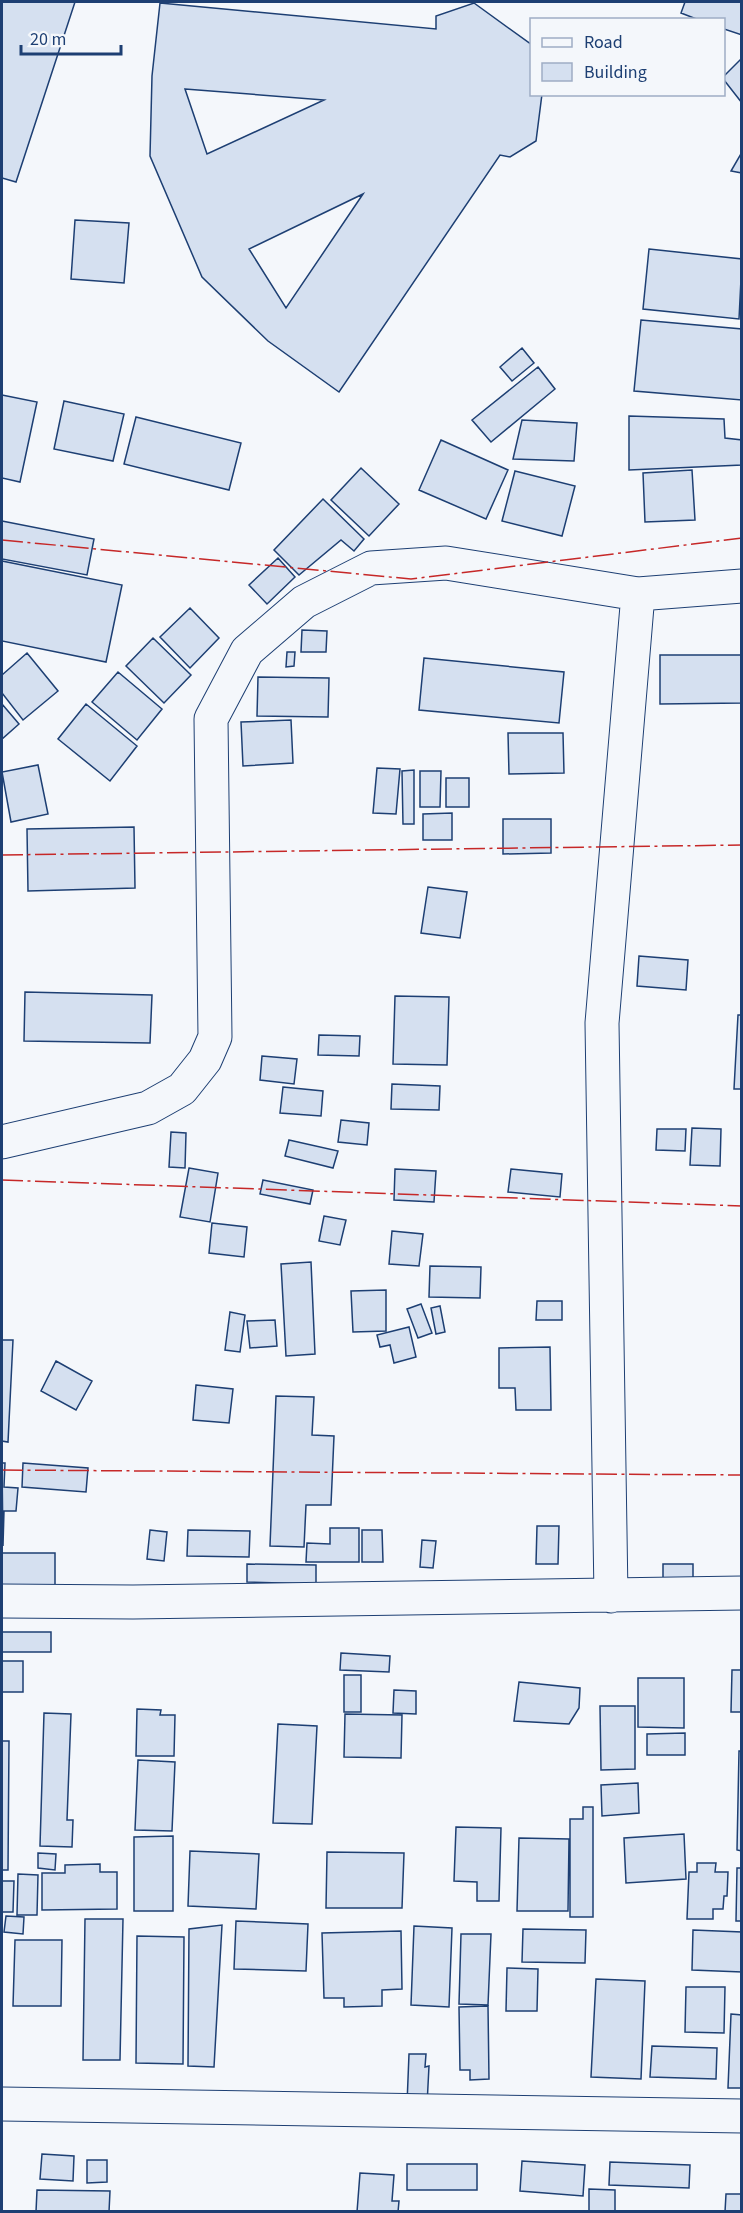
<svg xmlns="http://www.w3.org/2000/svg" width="743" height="2213" viewBox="0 0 743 2213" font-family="'Source Sans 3',sans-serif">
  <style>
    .building { fill: #d5e0f0; stroke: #1d3f73; stroke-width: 1.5; fill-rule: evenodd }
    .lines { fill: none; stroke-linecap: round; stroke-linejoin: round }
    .minor-casing { stroke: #1d3f73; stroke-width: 35 }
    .minor { stroke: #f4f7fb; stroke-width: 33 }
    .power { stroke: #c62828; stroke-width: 1.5; stroke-dasharray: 21 4.5 3 4.5; stroke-linecap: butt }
  </style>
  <rect width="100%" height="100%" fill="#f4f7fb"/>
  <!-- building -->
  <path class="building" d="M2 2H75L16 182 2 178Z
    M685 2H742V35L724 29V20H699L681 13Z
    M160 3 436 29V16L474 3 532 45V94H542L536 141 510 157 500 155 339 392 268 341 202 277 150 156 152 76ZM185 89 324 100 207 154ZM363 194 286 308 249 249Z
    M742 58V103L724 80V76Z
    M742 152V173L731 171Z
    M75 220 129 223 124 283 71 279Z
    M649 249 742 259 739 319 643 309Z
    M641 320 742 329V400L634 391Z
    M522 348 534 363 512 381 500 367Z
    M538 367 555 389 491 442 472 420Z
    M2 395 37 402 20 482 2 478Z
    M64 401 124 414 113 461 54 449Z
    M629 416 724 419 725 438 742 440V465L629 470Z
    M136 417 241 443 229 490 124 464Z
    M522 420 577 423 574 461 513 459Z
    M441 440 508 470 486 519 419 490Z
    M361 468 399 504 369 536 331 500Z
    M692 470 695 520 645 522 643 473Z
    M515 471 575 486 562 536 502 521Z
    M323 499 364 539 354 551 341 540 299 575 274 550Z
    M2 521 94 539 87 575 2 559Z
    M278 558 295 577 267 604 249 585Z
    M2 561 122 585 106 662 2 641Z
    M190 608 219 638 190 668 160 637Z
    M302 630 327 631 326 652H301Z
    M153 638 191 675 164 703 126 666Z
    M287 652H295L294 666 286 667Z
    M27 653 58 691 23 720 2 693V675Z
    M660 655H742V703L660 704Z
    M424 658 564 672 559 723 419 710Z
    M118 672 162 709 137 740 92 702Z
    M258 677 329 678 328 717 257 716Z
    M2 704 19 724 2 739Z
    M86 704 137 746 110 781 58 739Z
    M291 720 293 763 243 766 241 722Z
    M508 733H563L564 773 509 774Z
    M38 765 48 814 11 822 2 772Z
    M377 768 400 769 396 814 373 813Z
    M414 770V824H403L402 771Z
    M420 771H441L440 807H420Z
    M446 778H469V807H446Z
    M452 813V840H423V814Z
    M503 819H551V853L503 854Z
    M134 827 135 888 28 891 27 829Z
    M428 887 467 892 460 938 421 933Z
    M639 956 688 960 686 990 637 986Z
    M25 992 152 995 150 1043 24 1041Z
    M395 996 449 997 447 1065 393 1064Z
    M738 1015H742V1089H734Z
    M319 1035 360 1036 359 1056 318 1055Z
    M262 1056 297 1059 294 1084 260 1080Z
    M392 1084 440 1086 439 1110 391 1109Z
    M283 1087 323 1091 321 1116 280 1113Z
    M341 1120 369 1123 367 1145 338 1142Z
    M692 1128 721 1129 720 1166 690 1165Z
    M657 1129H686L685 1151 656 1150Z
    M171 1132 186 1133 185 1168 169 1167Z
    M289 1140 338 1151 333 1168 285 1156Z
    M189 1168 218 1173 210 1222 180 1217Z
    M395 1169 436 1171 434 1202 394 1200Z
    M511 1169 562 1174 560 1197 508 1192Z
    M263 1180 313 1190 310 1204 260 1194Z
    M324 1216 346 1220 340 1245 319 1241Z
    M212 1223 247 1227 244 1257 209 1253Z
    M392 1231 423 1234 419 1266 389 1264Z
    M311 1262 315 1354 286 1356 281 1264Z
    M430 1266 481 1267 480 1298 429 1297Z
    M386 1290V1331L353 1332 351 1291Z
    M537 1301H562V1320H536Z
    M421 1304 432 1333 418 1338 407 1309Z
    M440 1306 445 1332 436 1334 431 1308Z
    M230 1312 245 1315 240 1352 225 1350Z
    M275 1320 277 1346 250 1348 247 1321Z
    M409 1327 416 1357 394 1363 390 1345 380 1347 377 1335Z
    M2 1340H13L8 1442 2 1441Z
    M550 1347 551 1410H516L515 1388H499V1348Z
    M56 1361 92 1381 76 1410 41 1391Z
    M196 1385 233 1389 229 1423 193 1420Z
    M276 1396 314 1397 312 1435 334 1436 331 1505H306L304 1547 270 1546Z
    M2 1463H5L4 1487 18 1488 16 1511H4L3 1546Z
    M23 1463 88 1468 86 1492 22 1487Z
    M537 1526H559L558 1564H536Z
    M330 1528H359V1562H306L307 1543 330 1544Z
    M150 1530 167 1532 164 1561 147 1559Z
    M188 1530 250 1531 249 1557 187 1556Z
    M362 1530H382L383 1562H362Z
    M422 1540 436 1541 433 1568 420 1567Z
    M2 1553H55V1589H2Z
    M247 1564 316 1565V1584L247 1582Z
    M663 1564H693V1581H663Z
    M2 1632H51V1652H2Z
    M341 1653 390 1656 389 1672 340 1670Z
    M2 1661H23V1692H2Z
    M732 1670H742V1712H731Z
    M344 1675H361V1712H344Z
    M638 1678H684V1728L638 1727Z
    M519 1682 580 1688 579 1708 569 1724 514 1721Z
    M394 1690 416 1691V1714L393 1713Z
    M600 1706H635V1769L601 1770Z
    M137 1709 161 1710 160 1715H175L174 1756H136Z
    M44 1713 71 1714 67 1820H73L72 1847 40 1846Z
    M345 1714 402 1715 401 1758 344 1757Z
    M278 1724 317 1726 312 1824 273 1823Z
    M685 1733V1755H647V1734Z
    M2 1741H9L8 1870H2Z
    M739 1751H742V1851L737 1850Z
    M138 1760 175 1762 172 1831 135 1830Z
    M638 1783 639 1813 602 1816 601 1785Z
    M583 1807H593V1917H570V1819H583Z
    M456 1827 501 1828 499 1901H477V1882L454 1881Z
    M684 1834 686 1879 626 1883 624 1838Z
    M173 1836V1911H134V1837Z
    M519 1838 569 1839 568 1911H517Z
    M190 1851 259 1854 256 1909 188 1906Z
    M327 1852 404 1853 402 1908H326Z
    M38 1853 56 1854 55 1870 38 1868Z
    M697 1863H716L715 1872H728L727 1896H724L723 1909H713V1919H687L689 1872H697Z
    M100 1864V1872H117V1909L42 1910V1873H65V1865Z
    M737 1868H742V1921H736Z
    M18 1874 38 1875 37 1915H17Z
    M2 1881H14L13 1912H2Z
    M6 1916 24 1917 23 1934 4 1932Z
    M85 1919H123L120 2060H83Z
    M236 1921 308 1924 306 1971 234 1969Z
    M222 1925 214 2067 188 2066 189 1929Z
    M414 1926 452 1928 449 2007 411 2005Z
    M523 1929 586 1930 585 1963 522 1962Z
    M693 1930 742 1932V1972L692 1970Z
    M401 1931 402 1989 382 1990V2006L344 2007V1998H324L322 1933Z
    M461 1934H491L488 2005 459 2004Z
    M137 1936 184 1937 183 2064 136 2063Z
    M15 1940H62L61 2006H13Z
    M507 1968 538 1969 537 2011H506Z
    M596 1979 645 1981 641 2079 591 2077Z
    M686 1987H725L724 2033 685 2032Z
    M488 2006 489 2079 470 2080V2070H460L459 2007Z
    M731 2014 742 2015V2088H728Z
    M652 2046 717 2048 716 2079 650 2077Z
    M409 2054H426L425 2067 429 2066 427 2105 407 2104Z
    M42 2154 74 2156 73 2181 40 2179Z
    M87 2160H107V2182L87 2183Z
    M522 2161 585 2165 583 2196 520 2191Z
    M610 2162 690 2165 689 2188 609 2185Z
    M407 2164H477V2190H407Z
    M360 2173 394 2175 392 2201H399L398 2212H357Z
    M589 2189 615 2190V2212H589Z
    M37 2190 110 2191 109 2212H36Z
    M726 2194H742V2212H725Z"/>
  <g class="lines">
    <!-- minor casing -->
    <g class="minor-casing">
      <path id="minor" d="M2 1142 148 1108 182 1089 205 1060 215 1037 211 719 247 651 304 602 371 568 446 563 638 594 742 586
        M611 1596 602 1023 638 594
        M2 1601 133 1602 742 1593
        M2 2104 742 2116"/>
    </g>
    <!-- minor -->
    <use href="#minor" class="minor"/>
    <!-- power -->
    <path class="power" d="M2 540 411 579 742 538
      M2 855 742 845
      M2 1180 742 1206
      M2 1470 742 1475"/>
  </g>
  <!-- border -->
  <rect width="743" height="2213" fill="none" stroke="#1d3f73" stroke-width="6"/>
  <!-- legend -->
  <rect x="530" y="18" width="195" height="78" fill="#f4f7fb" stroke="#9eadc5" stroke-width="1.5"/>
  <rect x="542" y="38" width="30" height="9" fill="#f4f7fb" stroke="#9eadc5" stroke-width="1.5"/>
  <text x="584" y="48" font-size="18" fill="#1d3f73">Road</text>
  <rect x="542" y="63" width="30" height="18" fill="#d5e0f0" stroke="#9eadc5" stroke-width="1.5"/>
  <text x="584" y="78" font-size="18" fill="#1d3f73">Building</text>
  <!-- scale -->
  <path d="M21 45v9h100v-9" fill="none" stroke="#1d3f73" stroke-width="3"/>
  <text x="30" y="45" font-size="18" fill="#1d3f73" stroke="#f4f7fb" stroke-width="4.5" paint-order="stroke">20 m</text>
</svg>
